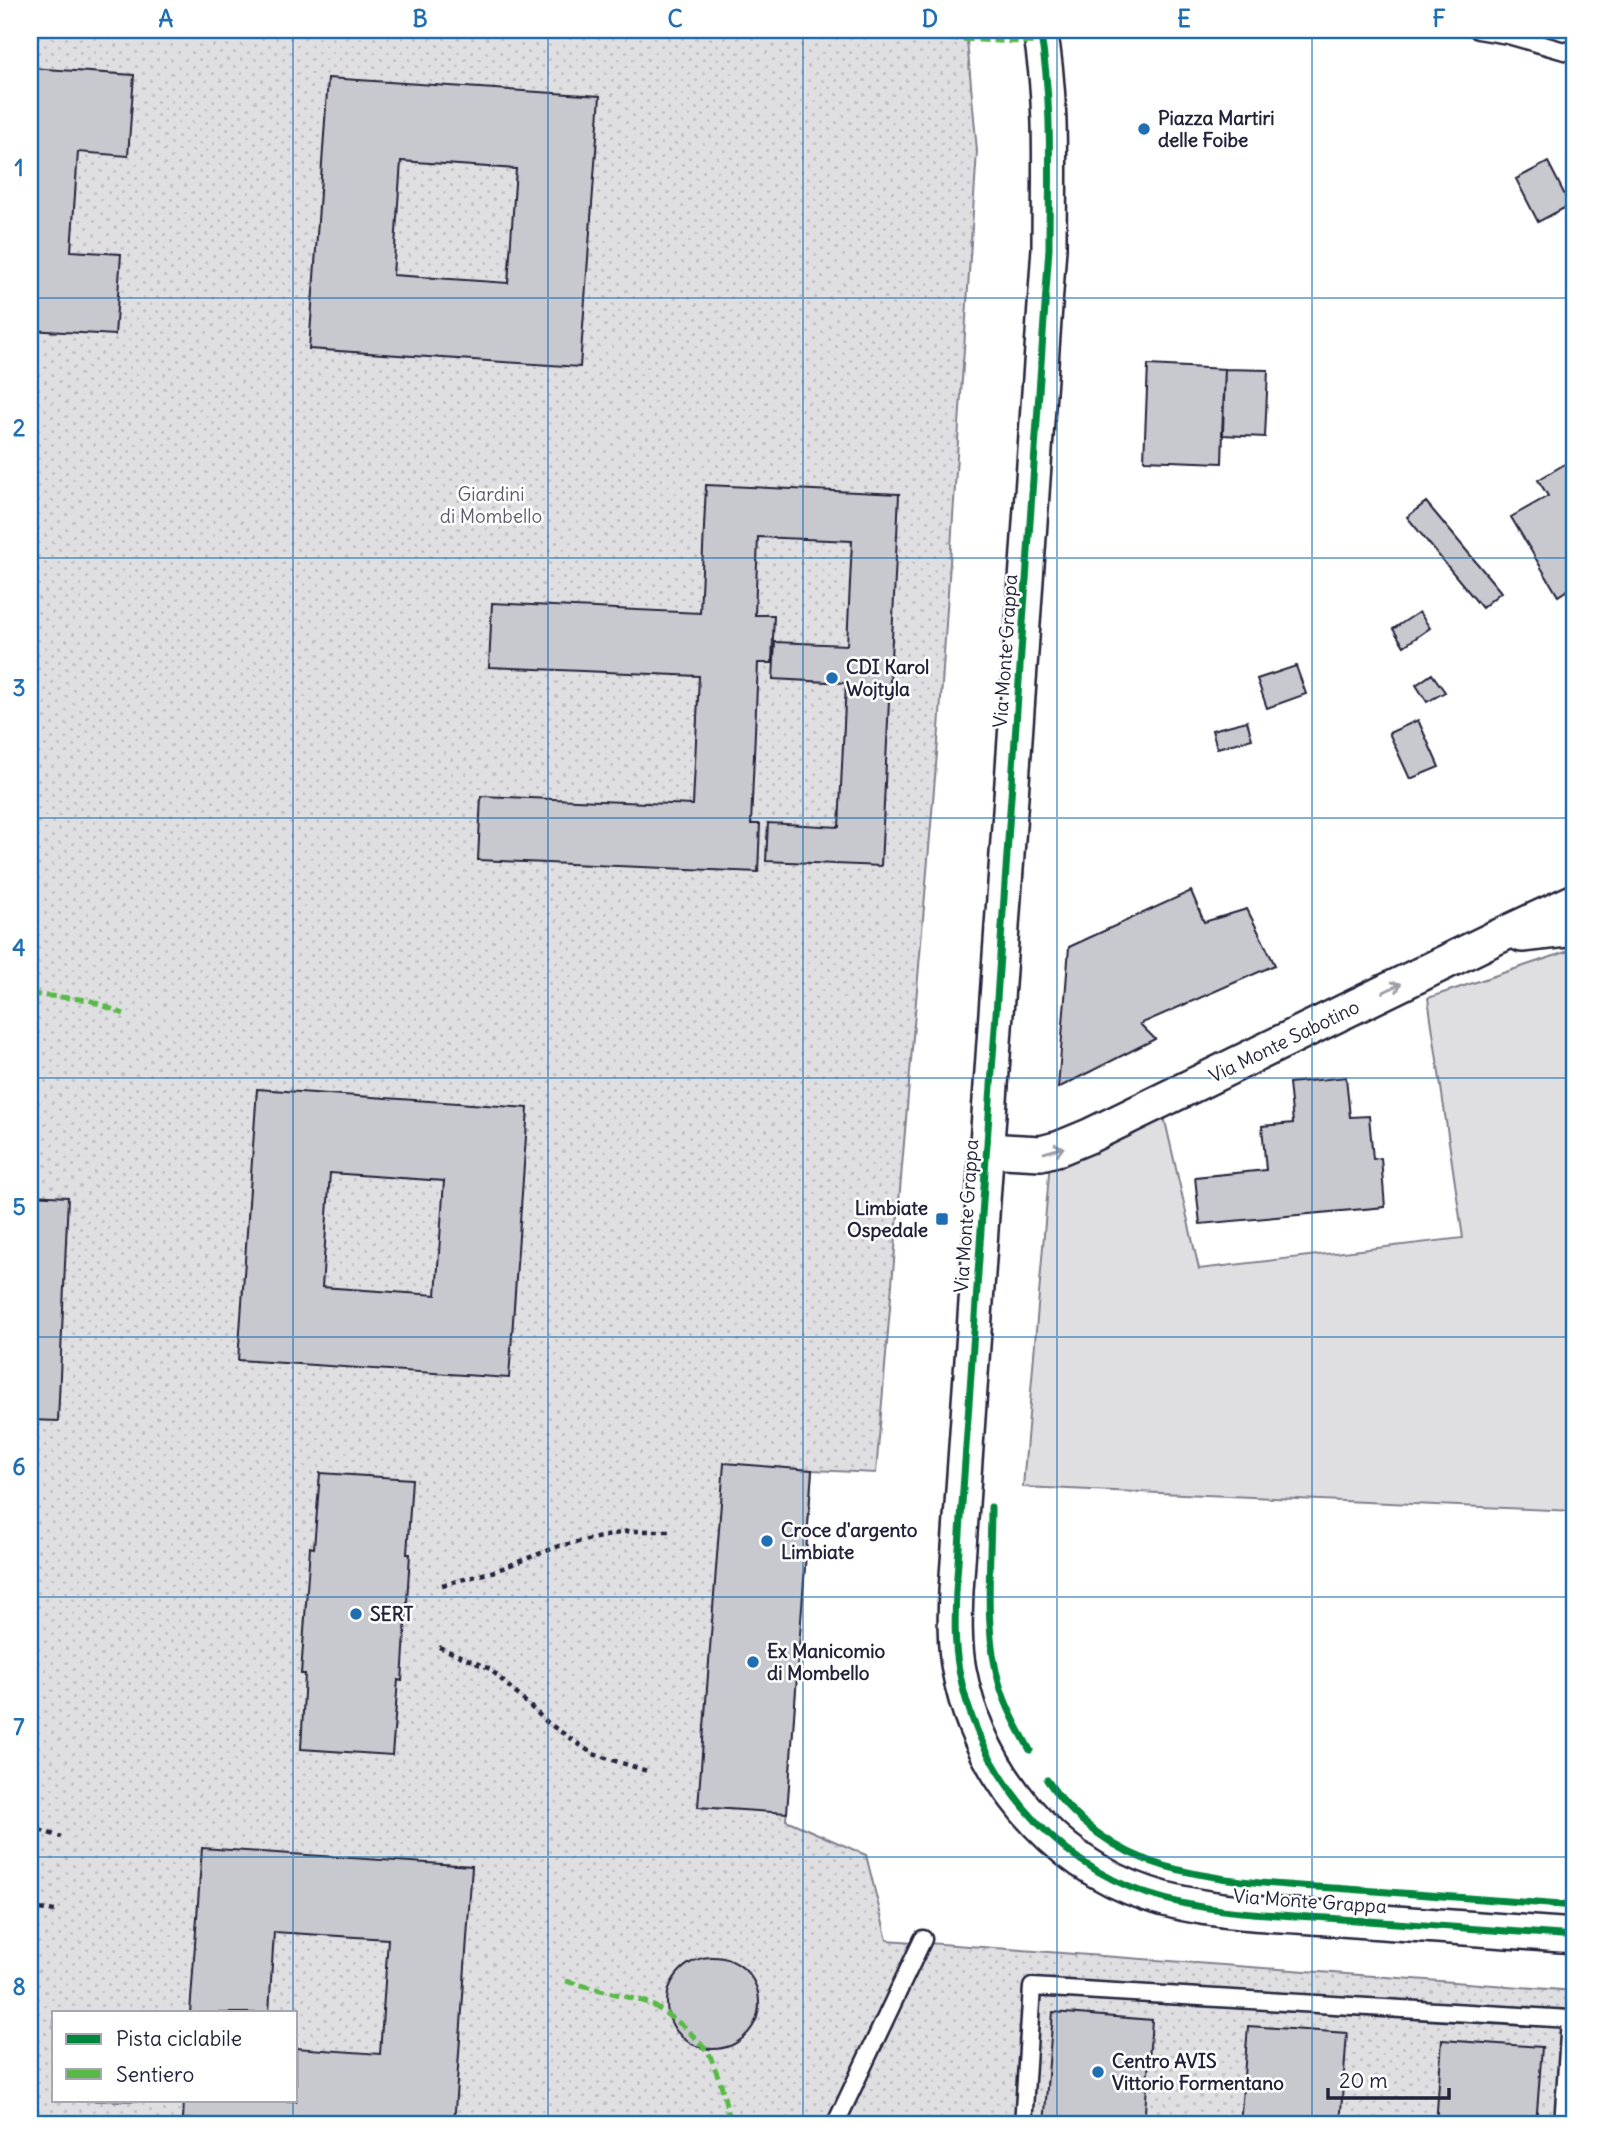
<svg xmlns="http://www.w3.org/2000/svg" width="1605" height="2155" viewBox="0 0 1605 2155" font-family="Delius,sans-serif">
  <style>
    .green { fill: #dfdfe2; stroke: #80808e; stroke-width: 2 }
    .park { fill: url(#park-dots); stroke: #80808e; stroke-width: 2; fill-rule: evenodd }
    .building { fill: #c8c8cf; stroke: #22223b; stroke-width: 2; fill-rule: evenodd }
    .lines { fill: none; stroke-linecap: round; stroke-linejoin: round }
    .service-casing { stroke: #22223b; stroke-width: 21 }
    .minor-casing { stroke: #22223b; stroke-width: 38 }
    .path { stroke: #22223b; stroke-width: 4.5; stroke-dasharray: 5 5; stroke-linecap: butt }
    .service { stroke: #fff; stroke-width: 16 }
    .minor { stroke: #fff; stroke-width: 33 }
    .quiet { stroke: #58b947; stroke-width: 5; stroke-dasharray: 10 5; stroke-linecap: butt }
    .cycleway-casing { stroke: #fff; stroke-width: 11 }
    .cycleway { stroke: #00873e; stroke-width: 7 }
    .oneway { stroke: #9c9ca7 }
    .grid { fill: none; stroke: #1f6fb2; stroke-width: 2; stroke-opacity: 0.55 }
    .poi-dot { fill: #1f6fb2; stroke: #fff; stroke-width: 2.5 }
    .labels { text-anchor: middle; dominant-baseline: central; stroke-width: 5; stroke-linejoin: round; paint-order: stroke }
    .poi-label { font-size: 19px; font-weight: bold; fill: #22223b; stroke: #fff; text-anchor: start }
    .park-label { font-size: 19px; fill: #5b5b6d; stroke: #fff }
    .street-label { font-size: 19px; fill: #22223b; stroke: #fff }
    .neatline { fill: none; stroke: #1f6fb2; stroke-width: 2.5 }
    .grid-label { font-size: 23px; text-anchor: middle; font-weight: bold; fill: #1f6fb2 }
  </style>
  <defs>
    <pattern id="park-dots" width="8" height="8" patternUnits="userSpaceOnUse" patternTransform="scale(1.75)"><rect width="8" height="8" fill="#dfdfe2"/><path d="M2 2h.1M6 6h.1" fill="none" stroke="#bfbfc3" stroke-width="1.8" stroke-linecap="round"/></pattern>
  </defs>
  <rect width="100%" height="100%" fill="#fff"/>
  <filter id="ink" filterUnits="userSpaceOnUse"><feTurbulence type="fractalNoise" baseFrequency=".0143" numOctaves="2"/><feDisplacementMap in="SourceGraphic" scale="14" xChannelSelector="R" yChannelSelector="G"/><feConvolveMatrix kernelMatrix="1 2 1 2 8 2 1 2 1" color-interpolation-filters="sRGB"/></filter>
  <g filter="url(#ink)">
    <!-- green -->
    <path class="green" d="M1575 949V1511L1023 1487 1050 1162 1163 1112 1199 1269 1463 1238 1428 998Z"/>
    <!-- park -->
    <path class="park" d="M30 30H966L977 151 939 730 876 1473 812 1470 786 1820 866 1855 887 1940 1575 1991V2125H30ZM54 2013H296V2101H54Z"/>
    <!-- building -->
    <path class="building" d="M30 68 134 75 128 156 78 152 71 251 121 254 115 335 30 330Z
      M328 78 600 96 580 367 309 349ZM401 161 516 169 508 283 393 275Z
      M1548 162 1570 205 1538 222 1516 179Z
      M1148 365 1225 369 1222 463 1144 460Z
      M1225 369 1268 370 1265 437 1222 435Z
      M1575 458V585L1558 596 1511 517 1548 496 1538 480Z
      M706 485 899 494 881 866 766 861 768 823 839 827 846 683 773 679 775 642 847 645 852 541 758 537 755 615H774L772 663H758L751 824H760L758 872 478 860 481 796 693 805 699 676 489 667 492 603 700 613Z
      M1426 502 1501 592 1482 608 1407 517Z
      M1419 612 1430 628 1404 646 1393 629Z
      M1296 666 1306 694 1267 708 1257 679Z
      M1432 674 1445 692 1427 702 1416 685Z
      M1418 720 1439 767 1410 779 1389 733Z
      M1247 721 1252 739 1217 748 1212 730Z
      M1191 891 1204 922 1247 909 1275 965 1140 1024 1155 1039 1058 1088 1069 947Z
      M1346 1077 1350 1117 1369 1116 1373 1159 1381 1158 1385 1207 1200 1224 1195 1177 1266 1170 1262 1126 1293 1123 1289 1083Z
      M257 1089 528 1108 509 1378 238 1360ZM330 1173 444 1181 436 1295 322 1287Z
      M30 1195 68 1197 58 1421 30 1420Z
      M724 1463 812 1470 787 1813 698 1807Z
      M320 1473 412 1479 407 1554H410L402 1681 398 1680 392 1755 301 1749 305 1674H301L310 1547 314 1548Z
      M202 1848 472 1866 454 2125H277L183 2119 184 2101H296V2048L380 2054 388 1939 274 1932 269 2013H190Z
      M667 2003a46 46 0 1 1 92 0a46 46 0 1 1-92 0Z
      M1053 2012 1152 2020 1144 2125H1044Z
      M1248 2026 1347 2033 1340 2125H1240Z
      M1442 2040 1542 2047 1536 2125H1436Z"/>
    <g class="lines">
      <!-- service casing -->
      <g class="service-casing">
        <path id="service" d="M1478 30 1508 35 1575 54
          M835 2125 923 1939
          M1023 2125 1032 1987 1570 2019 1563 2125"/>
      </g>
      <!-- minor casing -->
      <g class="minor-casing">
        <path id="minor" d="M1040 30C1053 102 1049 175 1049 248L956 1591C955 1617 954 1644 959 1670 978 1771 1051 1862 1148 1894 1205 1913 1267 1914 1327 1918 1410 1924 1492 1930 1575 1936
          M1522 935 1575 929
          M986 1150 1041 1153 1060 1148 1089 1136 1495 938 1575 901"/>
      </g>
      <!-- path -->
      <path class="path" d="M442 1585 495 1571 559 1546 629 1531H672
        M439 1647 490 1669 548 1723 593 1754 647 1771
        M30 1827 61 1837
        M30 1908 56 1911"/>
      <!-- service -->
      <use href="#service" class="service"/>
      <!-- minor -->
      <use href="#minor" class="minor"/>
      <!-- quiet -->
      <path class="quiet" d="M828 30 890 36 1042 43
        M30 994 89 1000 124 1014
        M566 1981 650 2003 685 2027 709 2053 721 2084 731 2125"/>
      <!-- cycleway casing -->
      <g class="cycleway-casing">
        <path id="cycleway" d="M1040 30C1053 102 1049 175 1049 248L956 1591C955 1617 954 1644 959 1670 978 1771 1051 1862 1148 1894 1205 1913 1267 1914 1327 1918 1410 1924 1492 1930 1575 1936
          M991 1507C991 1565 983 1630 1000 1686 1007 1709 1019 1730 1030 1750
          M1047 1780C1074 1821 1116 1852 1164 1866 1223 1883 1287 1885 1348 1889 1424 1895 1499 1900 1575 1906"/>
      </g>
      <!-- cycleway -->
      <use href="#cycleway" class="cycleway"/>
    </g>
    <!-- one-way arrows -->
    <defs><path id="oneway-shaft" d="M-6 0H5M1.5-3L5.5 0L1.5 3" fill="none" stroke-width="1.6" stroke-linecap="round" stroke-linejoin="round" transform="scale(1.75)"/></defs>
    <g class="oneway">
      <use href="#oneway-shaft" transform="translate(1392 988) rotate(-26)"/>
      <use href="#oneway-shaft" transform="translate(1054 1150) rotate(-16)"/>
    </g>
  </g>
  <!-- grid -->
  <path class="grid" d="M293 30V2013M548 30V2125M803 30V2125M1057 30V2125M1312 30V2125M30 298H1575M30 558H1575M30 818H1575M30 1078H1575M30 1337H1575M30 1597H1575M30 1857H1575M293 2101V2125"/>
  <!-- markers -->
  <g class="poi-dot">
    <circle cx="1144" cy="129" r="7"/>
    <circle cx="832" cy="678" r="7"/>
    <rect x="935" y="1212" width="14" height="14" rx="3.5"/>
    <circle cx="767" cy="1541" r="7"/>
    <circle cx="356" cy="1614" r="7"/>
    <circle cx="753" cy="1662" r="7"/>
    <circle cx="1098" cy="2072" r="7"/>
  </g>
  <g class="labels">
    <!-- poi labels -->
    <g class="poi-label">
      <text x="1158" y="118">Piazza Martiri<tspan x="1158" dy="22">delle Foibe</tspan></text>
      <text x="846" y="667">CDI Karol<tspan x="846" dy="22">Wojtyla</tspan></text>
      <text x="928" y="1208" text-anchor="end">Limbiate<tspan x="928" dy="22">Ospedale</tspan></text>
      <text x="781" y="1530">Croce d'argento<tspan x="781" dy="22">Limbiate</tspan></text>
      <text x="370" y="1614">SERT</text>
      <text x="767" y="1651">Ex Manicomio<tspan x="767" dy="22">di Mombello</tspan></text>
      <text x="1112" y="2061">Centro AVIS<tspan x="1112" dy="22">Vittorio Formentano</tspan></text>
    </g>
    <!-- park labels -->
    <g class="park-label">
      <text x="491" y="494">Giardini<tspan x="491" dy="22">di Mombello</tspan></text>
    </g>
    <!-- street labels -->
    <g class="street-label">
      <text transform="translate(1005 651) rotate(-86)">Via Monte Grappa</text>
      <text transform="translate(1284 1041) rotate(-26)">Via Monte Sabotino</text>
      <text transform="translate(966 1216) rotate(-86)">Via Monte Grappa</text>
      <text transform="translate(1310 1901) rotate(4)">Via Monte Grappa</text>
    </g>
  </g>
  <!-- margin -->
  <rect width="1605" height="2155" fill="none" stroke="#fff" stroke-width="77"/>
  <!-- legend -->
  <rect x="52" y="2011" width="245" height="91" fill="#ffffff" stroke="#a7a7b1" stroke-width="2"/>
  <rect x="66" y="2034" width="35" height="10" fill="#00873e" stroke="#a7a7b1" stroke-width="2"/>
  <text x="116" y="2046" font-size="21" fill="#22223b">Pista ciclabile</text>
  <rect x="66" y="2069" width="35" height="10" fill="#58b947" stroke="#a7a7b1" stroke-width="2"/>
  <text x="116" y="2082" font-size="21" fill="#22223b">Sentiero</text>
  <!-- scale -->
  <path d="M1328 2088v10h121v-10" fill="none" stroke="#22223b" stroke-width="3.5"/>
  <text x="1339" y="2088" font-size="21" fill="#22223b" stroke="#ffffff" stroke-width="5" paint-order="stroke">20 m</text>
  <rect x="38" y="38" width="1528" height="2078" class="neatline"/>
  <g class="grid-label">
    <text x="166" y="27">A</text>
    <text x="420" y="27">B</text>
    <text x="675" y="27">C</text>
    <text x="930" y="27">D</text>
    <text x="1184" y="27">E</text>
    <text x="1439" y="27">F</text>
    <text x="19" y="176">1</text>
    <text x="19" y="436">2</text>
    <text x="19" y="696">3</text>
    <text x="19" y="956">4</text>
    <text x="19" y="1215">5</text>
    <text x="19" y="1475">6</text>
    <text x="19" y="1735">7</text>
    <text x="19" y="1995">8</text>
  </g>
</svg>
